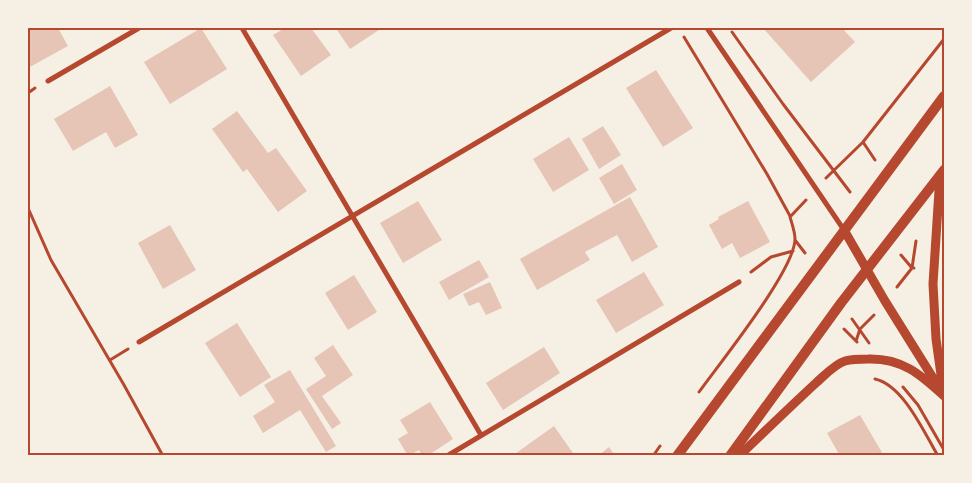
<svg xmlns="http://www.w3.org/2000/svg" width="972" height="483" viewBox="0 0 972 483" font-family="'Exo 2',sans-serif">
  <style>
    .building { fill: #e6c5b7 }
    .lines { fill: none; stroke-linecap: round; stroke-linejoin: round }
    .path { stroke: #b5482f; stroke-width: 3 }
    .minor { stroke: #b5482f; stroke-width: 5 }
    .tertiary { stroke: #b5482f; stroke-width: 9 }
    .secondary { stroke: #b5482f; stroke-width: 10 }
    .neatline { fill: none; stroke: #b5482f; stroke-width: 2 }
  </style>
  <rect width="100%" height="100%" fill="#f6efe4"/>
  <!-- building -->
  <path class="building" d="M28 28H58L68 46 28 68Z
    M201 28 227 69 170 104 144 62Z
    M285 28H311L331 55 301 76 273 35Z
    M340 28H382L350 49 337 30Z
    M763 28H842L855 42 811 82Z
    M656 70 693 128 663 147 626 88Z
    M110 86 138 135 115 148 106 132 73 151 54 119Z
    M237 111 268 153 276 148 307 191 278 212 247 169 243 172 212 129Z
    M603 126 621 155 599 169 582 139Z
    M569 137 589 170 553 192 533 159Z
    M622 164 637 190 614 204 599 178Z
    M630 197 658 247 632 262 617 235 585 252 590 260 537 290 520 259Z
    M418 201 442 240 403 263 380 223Z
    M748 201 770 242 740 258 732 243 722 249 709 225 719 219 718 217Z
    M170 225 196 270 163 289 138 243Z
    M479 260 489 277 449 300 439 282Z
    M644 272 664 305 616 333 596 300Z
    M354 275 377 312 348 330 325 293Z
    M490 282 502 308 486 315 479 302 469 306 463 294Z
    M237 323 271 377 240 397 205 343Z
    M333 345 353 375 322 396 341 423 332 429 306 389 326 376 314 358Z
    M544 347 560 373 503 410 486 383Z
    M290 370 336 446 326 452 300 410 263 433 253 416 275 402 264 385Z
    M430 402 453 439 427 456H422L419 450 408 456 398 439 408 433 400 420Z
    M860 415 884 456H840L827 433Z
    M554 426 575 456H512Z
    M609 447 615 456H598Z"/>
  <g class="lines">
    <!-- path -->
    <path class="path" d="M732 32 783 104 850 192
      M684 37 767 174 790 216
      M28 93 35 88
      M863 142 875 160
      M826 178 863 142 944 39
      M28 208 51 260 124 385 163 456
      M795 240 805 253
      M901 255 912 268
      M912 268 916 241
      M751 272 771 257 793 251
      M897 287 912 268H914
      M852 319 869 343
      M844 329 857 342
      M856 341 860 329 874 315
      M110 360 128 349
      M875 379C903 385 924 432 938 456
      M903 387 918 405 944 450
      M699 392C719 364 795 270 795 239 795 232 792 224 790 217L806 200
      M653 456 660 446"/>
    <!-- minor -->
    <path class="minor" d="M242 28 481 435
      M707 28 844 230
      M48 81 139 28
      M139 342 671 28
      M447 456 739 282"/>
    <!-- tertiary -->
    <path class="tertiary" d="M940 175 933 284 936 339 944 396
      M844 230 885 301 938 386
      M739 456C765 431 791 406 817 382 825 375 835 364 845 361 852 359 860 359 868 359 902 358 920 374 944 396"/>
    <!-- secondary -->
    <path class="secondary" d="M677 456 944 96
      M730 456 841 303 944 170"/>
  </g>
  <!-- border -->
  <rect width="972" height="483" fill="none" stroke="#f6efe4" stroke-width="58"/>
  <rect x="29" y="29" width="914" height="425" class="neatline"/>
</svg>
